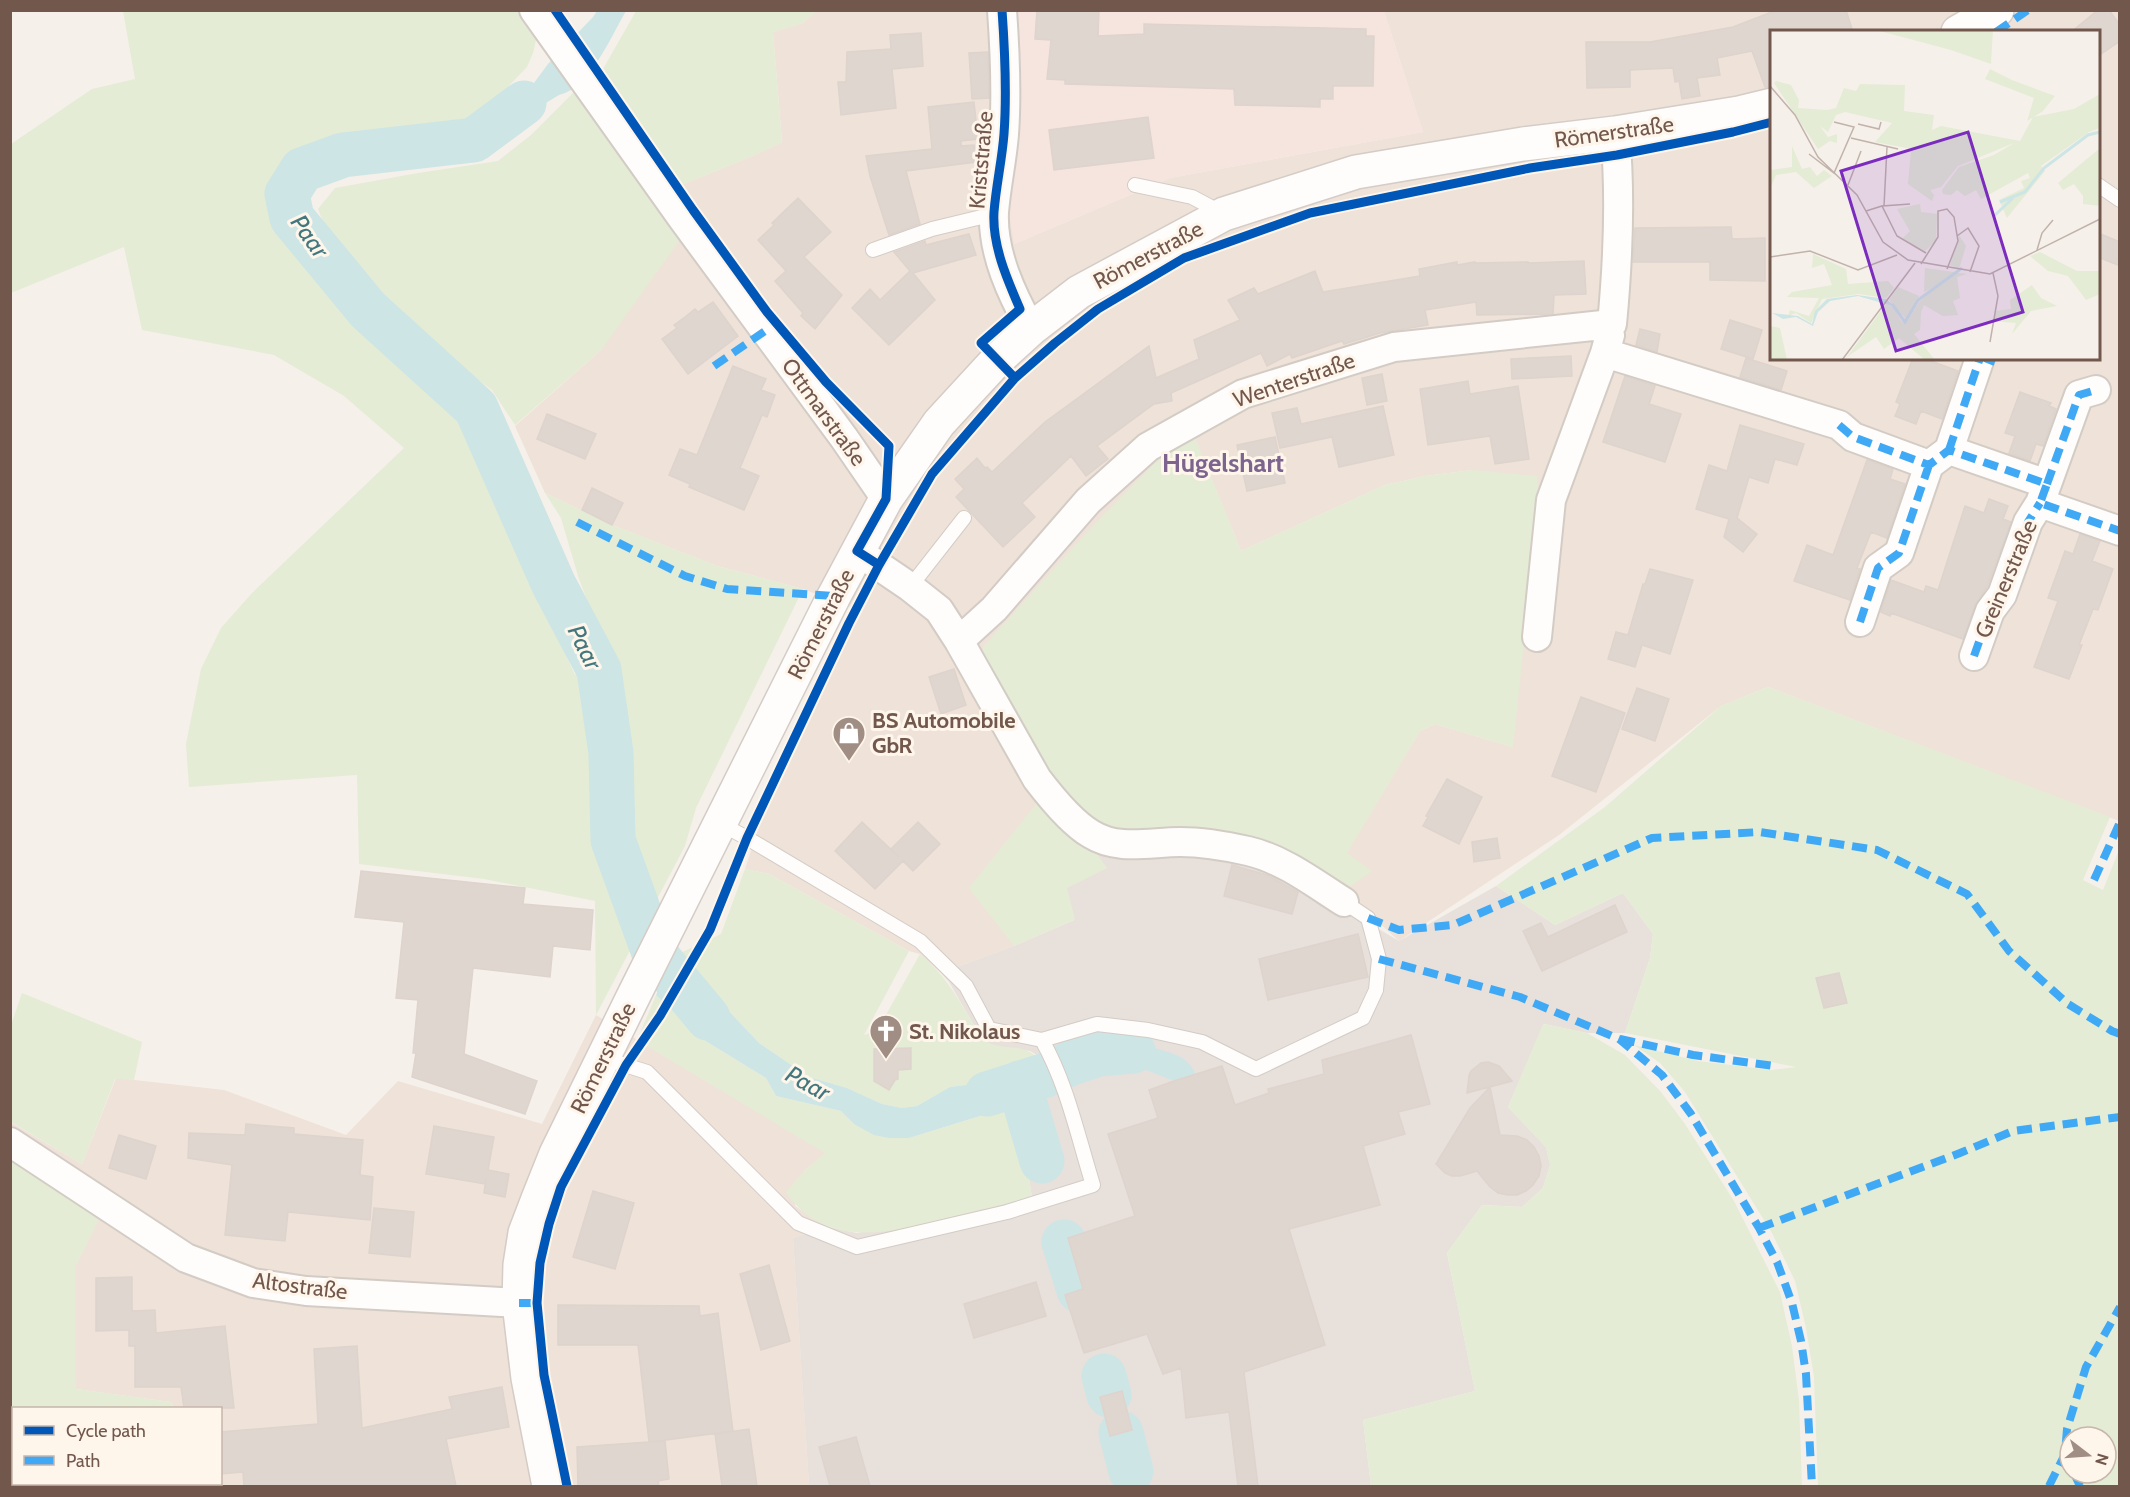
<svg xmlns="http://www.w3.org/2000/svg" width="2130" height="1497" viewBox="0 0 2130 1497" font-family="Cabin,sans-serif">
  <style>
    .residential { fill: #efe2d8; fill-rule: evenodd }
    .commercial { fill: #f6e5de }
    .industrial { fill: #e8e0db }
    .green { fill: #e4ecd5; fill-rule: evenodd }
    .water { fill: #cde5e5 }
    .pier { fill: #f6f0ea }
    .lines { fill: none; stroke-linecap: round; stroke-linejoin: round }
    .river { stroke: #cde5e5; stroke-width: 45 }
    .building { fill: #dfd6d0; stroke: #ded3cd; stroke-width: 1.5 }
    .service-casing { stroke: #d3ccc5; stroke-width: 16 }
    .minor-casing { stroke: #d3ccc5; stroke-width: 32 }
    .secondary-casing { stroke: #d4ccc6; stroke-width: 36 }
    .service { stroke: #fefdfc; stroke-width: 14 }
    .minor { stroke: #fefdfc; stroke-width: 28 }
    .secondary { stroke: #fefdfc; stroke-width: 33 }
    .quiet { stroke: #3fa9f5; stroke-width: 8; stroke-dasharray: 15 8; stroke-linecap: butt }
    .cycleway-casing { stroke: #fef5eb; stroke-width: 13 }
    .cycleway { stroke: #0057b8; stroke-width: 9 }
    .labels { text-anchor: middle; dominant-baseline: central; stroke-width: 6; stroke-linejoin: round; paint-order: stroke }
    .street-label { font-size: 22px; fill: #72574c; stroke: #fef5eb }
    .poi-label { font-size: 22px; font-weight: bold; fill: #72574c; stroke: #fef5eb; text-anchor: start }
    .water-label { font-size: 24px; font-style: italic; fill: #43777e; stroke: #fef5eb }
    .quarter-label { font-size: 26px; font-weight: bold; fill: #7d648e; stroke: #fef5eb }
    .inset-river { fill: none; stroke: #cde5e5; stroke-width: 3 }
    .inset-road { fill: none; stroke: #c1b3ab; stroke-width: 1.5 }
    .view { fill: #7b2cbf; fill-opacity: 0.15; stroke: #7b2cbf; stroke-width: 3 }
    .inset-edge { fill: none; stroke: #72574c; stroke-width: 3 }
  </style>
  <rect width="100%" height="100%" fill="#f6f0ea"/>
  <!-- residential -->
  <path class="residential" d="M816 11H1010L1014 244 1170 178 1423 132 1384 11H2119V821L1768 687 1721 706 1559 835 1399 941 1344 891 1346 854 1420 731 1435 724 1513 747 1472 470 1425 476 1385 485 1241 551 1194 436 1140 836 1075 919 1014 946 941 973 920 954 909 951 769 874 745 869 761 820 858 610 803 589 717 566 612 525 545 493 515 426 602 349 665 209 681 185 750 157 782 142 773 32 803 23ZM1772 32H2098V358H1772Z
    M596 1015 826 1153 804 1171 795 1206 828 1227 793 1238 809 1486H205L204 1484H220V1408H174L171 1402 76 1389V1265L102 1212 11 1150 10 1122 82 1164 116 1078 224 1090 346 1135 398 1081 542 1124Z"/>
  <!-- commercial -->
  <path class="commercial" d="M1010 11H1384L1423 132 1170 178 1014 244 1007 200Z"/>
  <!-- industrial -->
  <path class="industrial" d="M1107 850 1195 851 1278 869 1399 941 1496 886 1555 925 1623 893 1653 934 1650 958 1625 1033H1587L1544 1024 1508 1107 1546 1147 1550 1165 1543 1188 1522 1207 1482 1205 1447 1253 1475 1391 1363 1420 1371 1486H809L793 1238 828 1227 857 1233 1032 1197 1016 1101 1050 1085 1042 1065 1037 1055 1030 1051 990 1046 982 1039 949 982 941 973 1014 946 1074 920 1067 888 1107 868 1097 854Z"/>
  <!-- green -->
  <path class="green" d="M517 10 533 30 536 40 533 53 527 67 482 114 430 138 388 144 350 141 287 158 280 202 291 232 373 331 452 406 575 675 602 641 578 576 561 518 545 493 612 525 717 566 803 589 696 808 685 846 596 1015 595 901 484 879 359 864 357 775 189 787 186 744 201 669 221 628 252 593 404 448 344 396 274 355 142 330 124 247 11 293V144L92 89 135 79 123 11Z
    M636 11H816L803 23 773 32 782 142 750 157 681 185 603 69Z
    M574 92 684 234 602 349 515 425 492 390 403 325 330 240 318 209 335 188 418 173 498 161 531 135Z
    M1194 435 1241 551 1385 485 1425 476 1472 470 1537 476 1539 500 1513 747 1435 724 1420 731 1347 853 1372 871 1344 891 1140 836 1095 821 1060 794 984 664 983 647 1090 529 1154 464Z
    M1768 687 2110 817 2083 880 2103 890 2119 850V1486H1818L1814 1377 1806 1328 1795 1281 1772 1233 1685 1092 1660 1063 1634 1045 1698 1061 1771 1070 1796 1067 1625 1033 1650 958 1653 934 1623 893 1555 925 1496 886 1605 807 1721 706ZM2070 1437H2106V1473H2070Z
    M1041 798 1086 843 1083 848 1097 854 1107 868 1067 888 1075 919 1014 946 969 888Z
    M745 869 769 874 909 951 864 1035 877 1031 920 954C950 979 962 1006 982 1039 1003 1054 1029 1039 1042 1065L1005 1080 950 1087 917 1106 902 1108 882 1104 847 1088 809 1077 759 1043 676 955 721 934Z
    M22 993 142 1042 134 1080 115 1079 82 1164 11 1122V1025Z
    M656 995 704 1040 766 1078 776 1096 841 1111 854 1124 909 1138 980 1116 1016 1101 1032 1197C1004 1204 975 1211 947 1218 890 1233 825 1250 786 1192L804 1171 825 1153 637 1040Z
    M1543 1024 1587 1033 1625 1055 1661 1092 1685 1124 1734 1201 1780 1292 1792 1346 1799 1401 1802 1486H1371L1363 1420 1475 1391 1447 1253 1482 1205 1522 1207 1543 1188 1550 1165 1546 1147 1508 1107Z
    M10 1150 103 1211 76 1265V1389L171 1402 174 1408H14V1484H204L205 1486H11Z"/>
  <!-- water -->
  <path class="water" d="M597 11H626C611 36 590 88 559 95L503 129 474 140 478 132 531 87 548 64 593 17Z
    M676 955 759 1043 809 1077 847 1088 882 1104 902 1108 917 1106 950 1087 1005 1080 1042 1065 1050 1085 980 1116 909 1138H889L874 1135 854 1124 841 1111 776 1096 766 1078 704 1040 656 995Z
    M1117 1035C1132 1037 1135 1040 1149 1046 1169 1054 1186 1052 1196 1075L1174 1081 1146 1070 1125 1064 1110 1063 1075 1073 1068 1053 1101 1038Z"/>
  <!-- pier -->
  <path class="pier" d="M575 32 599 65 575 91 551 57Z"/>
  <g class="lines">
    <!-- river -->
    <path class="river" d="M524 103 474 140 343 155 302 170 287 194 292 218 368 310 476 408 554 585 599 670 611 753 613 840 654 953 708 1018
      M1019 1083 1042 1161
      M987 1094 1046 1075 1071 1063 1099 1054 1133 1051
      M1064 1242 1079 1290
      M1104 1376 1109 1395
      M1121 1433 1131 1471"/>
  </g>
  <!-- building -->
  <path class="building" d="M1037 10H1099L1098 36 1144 34V24L1366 29V36H1374L1373 86H1333V99H1320V107L1235 105 1234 89 1065 84V80L1047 79 1051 40 1035 39Z
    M1777 10H1846L1853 32H1772V87H1765L1752 51 1717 58 1720 75 1697 78 1700 96 1682 99 1679 81 1675 82 1673 68 1630 70V87L1587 88 1586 42H1650L1733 27Z
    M2098 10H2109L2120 25V41L2098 56V32H2071Z
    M921 33 923 66 892 69 896 108 841 115 838 82H846L847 52 891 49 890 35Z
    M988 52 989 98 972 99 969 53Z
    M974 102 978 139 961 141V146L974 145 976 162 906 171 920 224 889 235 870 176 866 156 932 149 928 107Z
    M1148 117 1154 158 1054 170 1049 130Z
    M798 198 831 232 804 257 842 295 815 329 801 316 803 313 775 281 786 271 758 240 774 225 772 223Z
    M1731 227 1732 239 1765 238V281L1710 280V262H1633L1635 228Z
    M2098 233 2120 242V266L2098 257Z
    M969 234 976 255 913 273 935 300 889 345 852 308 870 289 880 300 910 271 894 252 925 241 926 245Z
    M1584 261 1586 294 1554 295 1553 314 1477 315 1476 302 1425 310 1428 325 1380 333 1344 344 1342 341 1292 358 1290 354 1267 366 1261 353 1171 393 1172 401 1154 404 1097 446 1108 459 1086 476 1071 456 1022 503 1035 517 1003 547 956 497 964 489 955 479 977 458 985 468 987 467 992 472 1045 422 1149 346 1156 378 1199 359 1194 340 1240 320 1228 300 1254 288 1258 294 1315 271 1323 292 1420 276 1419 269 1457 262V265L1475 262V263L1528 262V263Z
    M713 302 738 336 688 374 662 339 677 328 674 325 685 317 695 309 698 312Z
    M1730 320 1762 330 1753 359 1721 349Z
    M1640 329 1660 334 1657 352 1636 345Z
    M1571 356 1572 376 1512 379 1511 359Z
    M1746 358 1787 371 1781 390 1740 377Z
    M1913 358H1923L1958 371 1942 419 1921 411 1916 424 1895 416 1900 404 1896 402Z
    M733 366 766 379 761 390 775 395 767 417 762 415 740 468 759 476 744 510 689 487 690 484 669 475 680 449 697 455Z
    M1382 374 1387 401 1367 405 1362 378Z
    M1625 376 1655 386 1649 404 1681 414 1665 462 1603 442Z
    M1468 381 1470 394 1518 386 1529 459 1495 464 1490 436 1428 445 1420 389Z
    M2020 392 2051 403 2049 406 2056 409 2043 446 2036 444 2030 461 2009 453 2015 436 2005 433Z
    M1383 406 1394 455 1339 467 1332 437 1280 448 1272 413 1297 408 1301 424Z
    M547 414 596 434 585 459 537 439Z
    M1740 425 1804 444 1797 465 1775 459 1768 483 1749 477 1737 518 1757 534 1743 552 1724 537 1729 519 1696 509 1709 465 1727 471Z
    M1275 437 1285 483 1247 491 1237 445Z
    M1867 460 1893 469 1890 479 1905 484 1887 538 1871 532 1857 568 1860 569 1850 600 1794 581 1807 545 1833 555Z
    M592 488 623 503 612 525 582 510Z
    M1989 499 2008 506 2003 519 2011 522 1987 587 1975 605 1963 639 1891 613 1890 616 1881 612 1891 580 1924 592 1926 586 1938 590 1965 506 1984 513Z
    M2080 534 2100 541 2092 561 2113 569 2098 610 2093 609 2079 645H2082L2069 679 2034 667 2058 601 2048 598 2065 551 2073 554Z
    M1650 569 1693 580 1670 654 1642 645 1635 667 1608 659 1616 632 1628 635 1643 584H1645Z
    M954 669 966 705 941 714 929 677Z
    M1637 688 1669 699 1655 741 1622 729Z
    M1581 697 1625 713 1596 792 1552 776Z
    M1447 779 1482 797 1459 844 1423 826 1428 817 1426 816Z
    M862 822 899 857 891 849 918 822 940 844 913 871 903 861 875 889 835 851Z
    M1497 838 1500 858 1474 862 1472 842Z
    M1232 865 1267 875 1298 892 1292 914 1224 896Z
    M361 871 525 888 523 904 593 910 590 950 553 946 550 977 473 968 464 1054 537 1081 525 1114 412 1077 416 1053H413L418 1000 396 998 404 922 355 917Z
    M1615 905 1627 932 1542 971 1523 931 1541 923 1548 937Z
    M1358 934 1368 977 1268 1000 1259 959Z
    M1839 973 1847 1003 1824 1008 1816 978Z
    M1411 1035 1430 1104 1398 1112 1405 1134 1363 1146 1380 1205 1289 1229 1325 1345 1244 1372 1258 1486H1238L1229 1412 1186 1418 1181 1368 1163 1374 1147 1334 1084 1353 1065 1295 1083 1289 1068 1238 1135 1216 1108 1134 1158 1118 1149 1090 1174 1081 1222 1066 1235 1105 1269 1093 1268 1089 1324 1074 1322 1060Z
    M911 1048V1069L898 1070V1079L895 1080 889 1090 874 1081V1049Z
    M1488 1062 1499 1066 1512 1081 1467 1093 1469 1076 1471 1071 1481 1063Z
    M1490 1087 1500 1135 1517 1136 1527 1140 1534 1147 1539 1156 1541 1166 1539 1176 1533 1185 1526 1191 1517 1195H1508L1498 1193 1490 1187 1477 1171 1460 1176H1452L1445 1173 1436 1164 1470 1108Z
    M246 1124 294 1128V1134L363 1140 360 1175 373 1177 370 1220 288 1212 285 1241 225 1235 232 1165 188 1158 189 1133 245 1135Z
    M434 1126 494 1137 488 1170 509 1174 505 1197 484 1193 486 1178 485 1184 426 1174Z
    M119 1135 156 1146 146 1179 109 1168Z
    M593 1191 634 1203 615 1269 573 1257Z
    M374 1208 414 1212 410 1257 369 1253Z
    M769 1265 790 1341 761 1350 740 1274Z
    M132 1277V1311L155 1310 156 1333 225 1326 234 1408H184L181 1387H135V1346H129V1330L96 1331V1278Z
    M1036 1282 1046 1316 974 1338 964 1304Z
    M558 1305 699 1306 700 1316 718 1313 733 1431 651 1442 665 1441 669 1479 658 1481 659 1486H578L577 1447 649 1442 638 1345H558Z
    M357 1346 362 1428 452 1409 449 1397 502 1387 509 1427 446 1439 456 1486H244L243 1472 220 1474V1432L318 1424 314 1349Z
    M1122 1391 1132 1430 1110 1436 1100 1397Z
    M749 1429 757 1486H722L715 1434Z
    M856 1437 870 1486H830L819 1447Z"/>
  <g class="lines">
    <!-- service casing -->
    <g class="service-casing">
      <path id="service" d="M1135 185 1192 197 1222 213
        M2098 185 2120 200
        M873 250 932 229 994 214
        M910 587 964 518
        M721 824 747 838 920 941 966 986 989 1029 1042 1040 1097 1024 1148 1030 1202 1042 1256 1069 1363 1018 1376 990 1379 959 1368 918 1344 902
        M603 1058 647 1072 798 1223 857 1247 1007 1212 1093 1185C1078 1137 1067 1084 1042 1040"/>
    </g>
    <!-- minor casing -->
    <g class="minor-casing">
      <path id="minor" d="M534 10 682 218 844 438 886 499
        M1002 10C1005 52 1007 93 1004 134 1002 160 996 186 994 212 992 253 1012 295 1031 329
        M1605 353 1839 425 1853 437 1929 465 1949 450 2047 484 2040 503 2120 531
        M1949 450 1980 358
        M2047 484 2079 395 2096 390
        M857 551 910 587 939 610 959 641 1037 779C1050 796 1072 823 1091 834 1118 851 1150 842 1180 842 1203 842 1226 846 1248 851 1283 859 1314 883 1344 902
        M1860 622 1878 568 1899 553 1929 465
        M1537 637 1551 500 1605 353 1610 335
        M959 641 994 609 1088 501 1148 447 1243 394 1394 347 1612 324C1618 261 1621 197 1615 133
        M1974 656 1990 611 2002 595 2028 522 2040 503
        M10 1142 186 1258 253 1283 306 1291 519 1303"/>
    </g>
    <!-- secondary casing -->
    <g class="secondary-casing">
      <path id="secondary" d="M1958 32 1997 10
        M549 1486 528 1378 519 1303 520 1265 525 1233 538 1199 556 1154 633 997 834 596 886 499 939 423 997 360 1031 329 1079 292 1224 214 1356 172 1523 144 1615 133 1739 113 1772 105"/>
    </g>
    <!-- service -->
    <use href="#service" class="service"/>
    <!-- minor -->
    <use href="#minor" class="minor"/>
    <!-- secondary -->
    <use href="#secondary" class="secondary"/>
    <!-- quiet -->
    <path class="quiet" d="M1996 32 2028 10
      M1985 358 1995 362
      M714 366 765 331
      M1839 425 1853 437 1929 465 1949 450 2047 484 2040 503 2120 531
      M1949 450 1980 358
      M2047 484 2079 395 2096 390
      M577 522 685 576 727 589 834 596
      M1860 622 1878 568 1899 553 1929 465
      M1974 656 1990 611 2002 595 2028 522 2040 503
      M2094 880 2120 822
      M1368 918 1399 930 1453 925 1652 838 1760 832 1877 850 1967 894 2009 951 2068 1004 2112 1031 2120 1034
      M1379 959 1520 997 1619 1039 1662 1075 1691 1114 1759 1228 1777 1262 1792 1303 1801 1341 1806 1374 1812 1486
      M1620 1039 1693 1055 1774 1066
      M1759 1228 1960 1153 2013 1131 2120 1117
      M519 1303H537
      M2070 1465 2065 1454 2067 1429 2086 1367 2120 1307
      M2074 1473 2080 1486
      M2049 1486 2065 1454"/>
    <!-- cycleway casing -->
    <g class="cycleway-casing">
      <path id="cycleway" d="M555 10 693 210 767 312 826 382 889 446 886 499 857 551 879 565
        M1002 10C1005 52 1007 93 1004 134 1002 160 996 186 994 212 992 245 1007 279 1020 309L981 343 1015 378
        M567 1486 544 1375 537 1303 540 1263 549 1224 561 1187 626 1065 660 1016 710 930 747 838 849 623 879 565 932 474 1015 378 1055 343 1098 309 1184 258 1310 213 1530 168 1617 155 1733 132 1772 122"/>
    </g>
    <!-- cycleway -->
    <use href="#cycleway" class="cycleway"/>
  </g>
  <!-- icons -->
  <defs>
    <g id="shop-pin" transform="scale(1.725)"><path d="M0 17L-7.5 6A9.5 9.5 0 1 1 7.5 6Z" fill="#a08d83" stroke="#fef5eb"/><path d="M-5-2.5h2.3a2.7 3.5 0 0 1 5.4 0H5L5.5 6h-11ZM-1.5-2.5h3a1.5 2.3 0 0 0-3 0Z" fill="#fff"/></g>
    <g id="church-pin" transform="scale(1.725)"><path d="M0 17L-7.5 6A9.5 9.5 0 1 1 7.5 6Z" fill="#a08d83" stroke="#fef5eb"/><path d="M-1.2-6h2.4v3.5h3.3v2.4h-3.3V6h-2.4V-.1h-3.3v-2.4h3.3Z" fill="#fff"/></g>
  </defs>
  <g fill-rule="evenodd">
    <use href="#shop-pin" x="849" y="733"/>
    <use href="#church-pin" x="886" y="1031"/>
  </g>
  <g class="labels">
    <!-- street labels -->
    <g class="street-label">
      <text transform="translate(1614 132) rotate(-8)">Römerstraße</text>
      <text transform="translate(981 160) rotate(-85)">Kriststraße</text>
      <text transform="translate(1148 255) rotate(-28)">Römerstraße</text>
      <text transform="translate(1294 380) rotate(-19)">Wenterstraße</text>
      <text transform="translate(824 412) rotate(54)">Ottmarstraße</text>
      <text transform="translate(2006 579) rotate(-67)">Greinerstraße</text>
      <text transform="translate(821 624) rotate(-63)">Römerstraße</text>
      <text transform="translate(603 1058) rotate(-64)">Römerstraße</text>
      <text transform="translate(300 1286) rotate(7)">Altostraße</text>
    </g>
    <!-- poi labels -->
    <g class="poi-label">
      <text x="872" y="720">BS Automobile<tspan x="872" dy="25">GbR</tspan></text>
      <text x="909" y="1031">St. Nikolaus</text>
    </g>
    <!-- water labels -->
    <g class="water-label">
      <text transform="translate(310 236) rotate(55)">Paar</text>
      <text transform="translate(585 647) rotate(64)">Paar</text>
      <text transform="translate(808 1083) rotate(29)">Paar</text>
    </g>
    <!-- quarter labels -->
    <g class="quarter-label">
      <text x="1223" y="463">Hügelshart</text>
    </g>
  </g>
  <!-- overview -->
  <g transform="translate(1770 30)">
    <rect width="330" height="330" fill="#f6f0ea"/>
    <path d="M106 0H223L221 34 181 20ZM220 39 242 50 285 66 273 81 257 91 264 68 215 49ZM6 51 21 55 29 70 28 78 57 80 66 78 74 58 86 61 90 54 135 55 134 81 164 85 162 100 171 96 250 111 263 87 304 79 330 64V98L319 102 271 136 275 141 237 188 229 170 254 158 251 151 260 148 258 143 211 169 206 160 195 166 187 160 181 165 173 164 172 160 189 137 224 125 244 113 188 136 171 157 160 160 164 165 162 171 138 154 141 121 147 120 105 112 122 93 75 82 66 85 58 102 50 96 58 107 67 104V113L60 111 48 119 4 53ZM22 116 32 139 40 137 47 146 54 140 62 146 44 158 26 142 6 145 0 159V140L22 137ZM330 118V176L313 174V166L304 154 293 160 288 153ZM150 174 151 182 167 184 166 211 155 221 132 209 140 201 127 179ZM189 205 196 216 189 239 180 235ZM270 222 307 241H330V264L316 270 298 246 278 241 260 226ZM43 224 76 239 78 254 118 251 124 258 116 268 89 264 52 269 41 293 26 283 18 286 20 280 39 286 49 268 17 267 22 262 62 255 54 234 42 238ZM155 238 197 244 187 247 190 268 183 271 188 285 173 286 154 275 151 282 150 300 144 304 165 330H155L129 308 114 319 106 307 77 327 116 274 123 277 132 292 138 290 149 272 168 255 154 262ZM262 255 271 268 287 276 261 281 242 304 246 293 223 291 226 281 241 279 240 270ZM128 257 149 266 136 289 119 270ZM0 296 10 298 17 330H0Z" fill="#e4ecd5"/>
    <path d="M87 265 116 269 126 277 88 266 60 271 48 282 43 296 26 287 13 289 2 283 28 286 42 294 45 281 57 269Z" fill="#cde5e5"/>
    <path class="inset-river" d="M230 172 255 162 274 138 318 105 330 102M224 186 243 168M122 274 135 292 148 270 192 238"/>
    <path class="inset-road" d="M0 56 25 85 48 127 87 165 113 212 138 230 220 244 330 189M88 94 109 99 111 92M81 108 128 119M39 124 64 143 84 97 64 92M78 155 91 121M112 176 140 174M114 176 117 117M96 181 112 176 127 206 156 223M187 206 198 198 209 216 200 242M267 220 272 203 283 190M0 227 40 221 88 240 127 225M151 234 168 207V181L177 179 184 187 188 211 177 239M220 312 228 266 223 243M72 330 145 233"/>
    <path class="view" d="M198 102 253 282 126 321 71 141Z"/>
    <rect width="330" height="330" class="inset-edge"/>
  </g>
  <!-- border -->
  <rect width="2130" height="1497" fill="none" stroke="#72574c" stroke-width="24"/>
  <!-- legend -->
  <rect x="12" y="1407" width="210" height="78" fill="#fef5eb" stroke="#c6b6ab" stroke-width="1.5"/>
  <rect x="24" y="1426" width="30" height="9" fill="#0057b8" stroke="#c6b6ab" stroke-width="1.5"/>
  <text x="66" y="1437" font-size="18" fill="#72574c">Cycle path</text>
  <rect x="24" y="1456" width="30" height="9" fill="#3fa9f5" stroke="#c6b6ab" stroke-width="1.5"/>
  <text x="66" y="1467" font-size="18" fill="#72574c">Path</text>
  <!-- north arrow -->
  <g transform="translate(2088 1455) rotate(107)"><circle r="28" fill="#fef5eb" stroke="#c6b6ab" stroke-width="1.5"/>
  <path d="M0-4.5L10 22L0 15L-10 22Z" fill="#a08d83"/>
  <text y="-9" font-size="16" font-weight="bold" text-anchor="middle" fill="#72574c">N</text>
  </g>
</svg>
